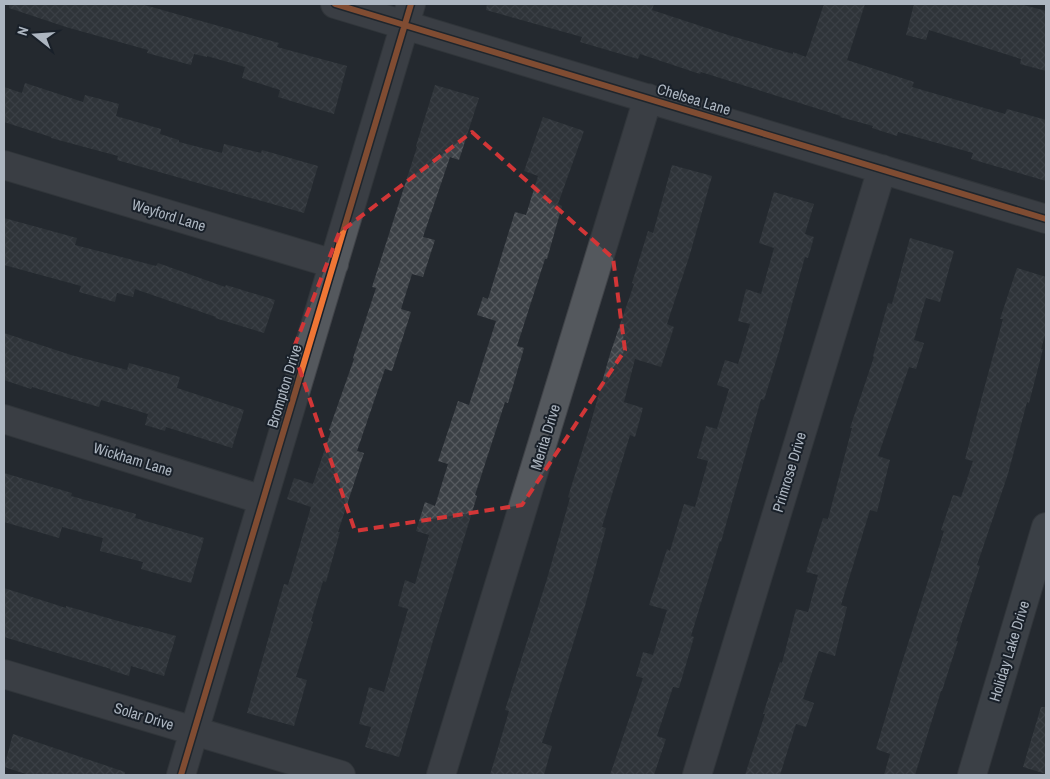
<svg xmlns="http://www.w3.org/2000/svg" width="1050" height="779" viewBox="0 0 1050 779" font-family="'Archivo Narrow',sans-serif">
  <style>
    .building { fill: url(#building-cross-hatch) }
    .lines { fill: none; stroke-linecap: round; stroke-linejoin: round }
    .street-casing { stroke: #404348; stroke-width: 30 }
    .secondary-casing { stroke: #404348; stroke-width: 30 }
    .street { stroke: #54585d; stroke-width: 28 }
    .secondary { stroke: #585c62; stroke-width: 28 }
    .cycleway-casing { stroke: #192029; stroke-width: 9 }
    .cycleway { stroke: #f07635; stroke-width: 6 }
    .marked { fill: none; stroke: #d23637; stroke-width: 4; stroke-dasharray: 10 6; stroke-linejoin: round }
    .labels { text-anchor: middle; dominant-baseline: central; stroke-width: 4; stroke-linejoin: round; paint-order: stroke }
    .street-label { font-size: 15px; fill: #adb6c1; stroke: #192029 }
  </style>
  <defs>
    <pattern id="building-cross-hatch" width="8" height="8" patternUnits="userSpaceOnUse" patternTransform="scale(1.25)"><rect width="8" height="8" fill="#3c4146"/><path d="M0 0l8 8M0 8l8-8" fill="none" stroke="#565a5f"/></pattern>
  </defs>
  <rect width="100%" height="100%" fill="#24292f"/>
  <!-- building -->
  <path class="building" d="M9 4H141L279 43 277 47 347 66 334 114 278 97 280 90 242 78 245 67 207 56V57L194 54 191 65 147 53 148 50 66 27 9 8Z
    M487 4H654L652 10 728 35 793 54V52L806 57 824 4H865L847 60 914 82 912 87 1005 114 1007 109 1046 120V181L971 159 973 153 898 132 897 136 872 128 873 126 840 117 841 116 701 72 700 74 640 54 638 59 580 42 582 37 486 10Z
    M914 4H1020L1046 11V71L1020 64 1021 59 929 30 926 40 906 35Z
    M25 83 83 102 85 95 119 104 116 116 161 129 160 134 179 140V142L222 153 224 144 261 153 262 150 318 166 304 213 117 160 118 156 51 138V137L4 122V87L22 93Z
    M435 85 479 98 459 160 450 157 423 237 435 240 423 277 412 274 401 309 411 312 392 371 385 369 357 451 364 453 338 532H340L326 582 323 581 311 621 313 622 296 677 307 680 294 726 247 713 284 584 288 585 311 507 287 499 294 478 313 484 331 431 329 430 354 359 353 358 376 288 372 287 417 147 416 146Z
    M543 117 584 131 558 204 562 206 547 259H545L517 346 524 348 508 403 505 402 475 495 477 496 434 637 399 757 365 747 371 727 359 724 369 687 384 692 408 609 398 606 405 580 415 584 429 535 416 531 425 502 435 506 448 464 438 461 458 401 469 405 496 321 477 315 483 297 488 299 515 212 526 215 538 176 524 171Z
    M672 165 712 176 690 254 667 324 674 327 661 367 635 359 624 402 643 408 635 437 630 435 602 527 606 528 585 606 542 743 552 746 544 775H490L509 711 505 710 547 579 570 498 568 497 589 429 610 354 634 284 632 283 648 231 653 233Z
    M774 192 814 204 805 234 814 237 808 258 805 257 780 347V348L764 400 761 399 721 542 720 541 691 636 694 637 679 688 673 687 657 736 666 739 654 775H610L643 678 636 676 643 652 653 655 667 610 649 605 667 549 670 551 684 504 695 507 708 461 697 458 706 426 717 429 729 389 717 385 725 360 738 364 750 324 738 321 746 289 761 294 774 248 759 243Z
    M4 218 77 238 75 245 156 266 158 263 225 287 226 285 275 300 264 333 215 318 216 317 135 289 133 297 117 293 115 302 79 292 81 286 4 265Z
    M910 238 954 251 940 302 926 298 914 340 924 343 916 369 909 367 878 456 890 460 877 512 870 510 841 605 847 607 835 656 819 651 803 699 814 703 806 727 796 724 780 775H745L765 714H763L780 662 782 663 796 609 808 612 818 575 806 572 823 518 828 519 852 428H850L874 357 873 356 888 303 892 304Z
    M1017 268 1046 277V332L1041 349H1043L1029 403 1027 402 1008 474 977 565 980 566 956 641H958L942 691H941L915 775H884L890 754 876 749 898 675 944 531 941 530 953 495 961 497 973 461 965 459 1003 319H1000Z
    M4 333 71 355 127 370 129 363 180 377 177 388 244 410 232 448 166 427 165 431 145 425 148 414 101 400 99 407 32 387 31 389 4 380Z
    M4 473 72 493 71 496 136 514 135 518 204 538 191 583 141 569 143 562 100 551 103 538 62 527 59 538 4 522Z
    M4 588 66 608V606L139 627V626L176 636 164 676 131 666 129 676 110 670 111 669 4 637Z
    M1041 707H1046V774L1023 767Z
    M13 734 125 772V775H29L4 767Z"/>
  <g class="lines">
    <!-- street casing -->
    <g class="street-casing">
      <path id="street" d="M335 4 1046 219
        M4 165 334 264
        M4 419 263 500
        M4 674 341 775
        M181 775 411 4
        M441 775 648 98
        M697 775 882 169"/>
    </g>
    <!-- secondary casing -->
    <g class="secondary-casing">
      <path id="secondary" d="M972 775 1046 527"/>
    </g>
    <!-- street -->
    <use href="#street" class="street"/>
    <!-- secondary -->
    <use href="#secondary" class="secondary"/>
    <!-- cycleway casing -->
    <g class="cycleway-casing">
      <path id="cycleway" d="M335 4 1046 219
        M181 775 411 4"/>
    </g>
    <!-- cycleway -->
    <use href="#cycleway" class="cycleway"/>
  </g>
  <!-- marked area -->
  <path d="M0 0H1050V779H0ZM472 132 613 258 625 350 522 505 355 531 293 350 339 233Z" fill="#24292f" fill-opacity=".55" fill-rule="evenodd"/>
  <path class="marked" d="M472 132 613 258 625 350 522 505 355 531 293 350 339 233Z"/>
  <g class="labels">
    <!-- street labels -->
    <g class="street-label">
      <text transform="translate(694 99) rotate(17)">Chelsea Lane</text>
      <text transform="translate(169 215) rotate(17)">Weyford Lane</text>
      <text transform="translate(284 386) rotate(-73)">Brompton Drive</text>
      <text transform="translate(545 437) rotate(-73)">Merita Drive</text>
      <text transform="translate(133 459) rotate(17)">Wickham Lane</text>
      <text transform="translate(789 472) rotate(-73)">Primrose Drive</text>
      <text transform="translate(1009 651) rotate(-73)">Holiday Lake Drive</text>
      <text transform="translate(144 716) rotate(17)">Solar Drive</text>
    </g>
  </g>
  <!-- border -->
  <rect width="1050" height="779" fill="none" stroke="#adb6c1" stroke-width="10"/>
  <!-- north arrow -->
  <g transform="translate(35 35) rotate(287)" stroke="#192029" stroke-width="4" paint-order="stroke">
  <path d="M0-4L9 19L0 12L-9 19Z" fill="#adb6c1"/>
  <text y="-8" font-size="14" font-weight="bold" text-anchor="middle" fill="#adb6c1">N</text>
  </g>
</svg>
